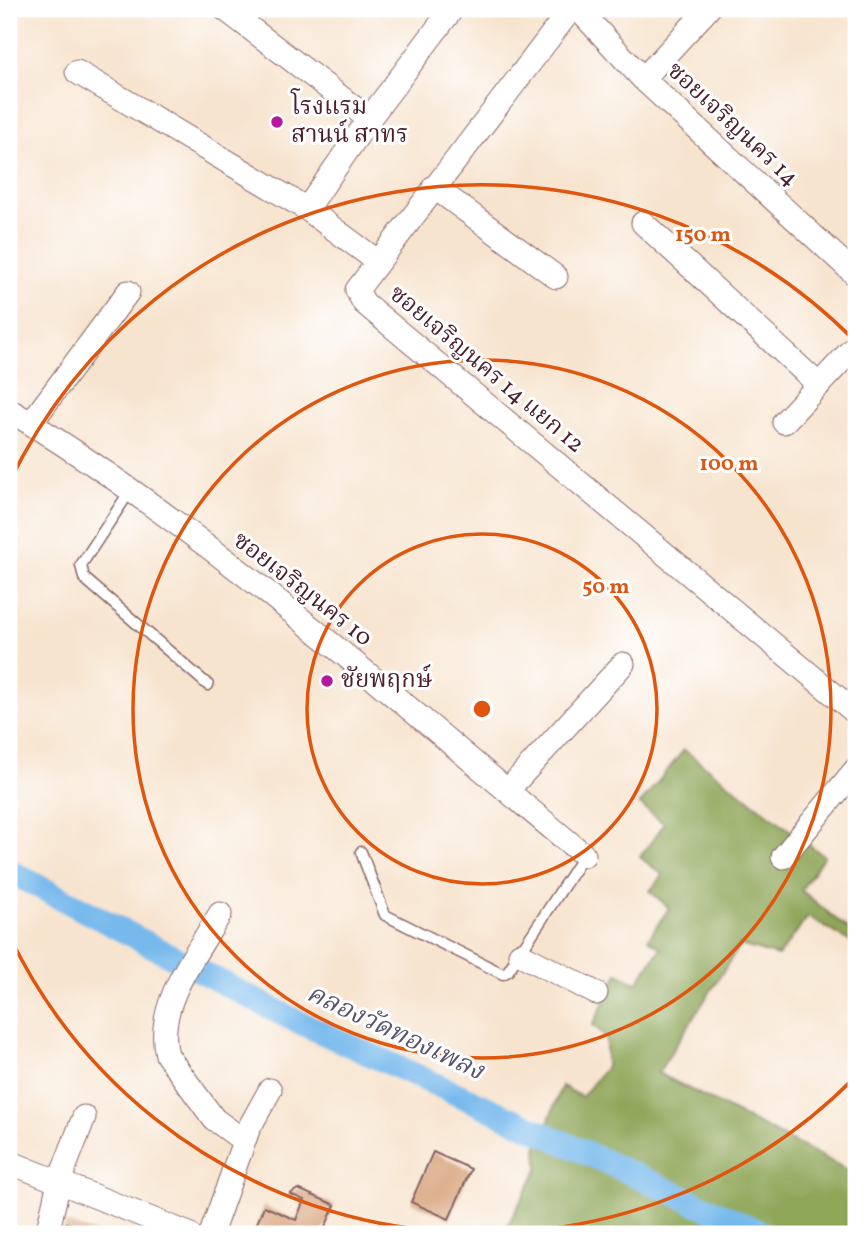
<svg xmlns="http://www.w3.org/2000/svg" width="865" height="1243" viewBox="0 0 865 1243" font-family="Vollkorn,'Noto Serif Thai',serif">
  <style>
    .forest { fill: #8ea658; stroke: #6c6242; stroke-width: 2 }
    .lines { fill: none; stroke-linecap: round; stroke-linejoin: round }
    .canal { stroke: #77b9ec; stroke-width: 24 }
    .building { fill: #d59e73 }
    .lane-casing { stroke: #876464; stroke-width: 13 }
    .street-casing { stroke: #876464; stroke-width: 25 }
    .lane { stroke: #fff; stroke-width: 10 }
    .street { stroke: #fff; stroke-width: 23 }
    .ring { fill: none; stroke: #e0560e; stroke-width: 3.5 }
    .poi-dot { fill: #b5179e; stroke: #fff; stroke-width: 2.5 }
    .labels { text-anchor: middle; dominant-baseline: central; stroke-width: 6; stroke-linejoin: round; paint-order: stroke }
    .poi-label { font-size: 24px; fill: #4a1f2b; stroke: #fff; text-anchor: start }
    .street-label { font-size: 24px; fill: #4a1f2b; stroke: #fff }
    .water-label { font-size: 26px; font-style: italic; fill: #5a556f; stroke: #fff }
    .centre { fill: #e0560e; stroke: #fff; stroke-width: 3.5 }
    .ring-label { font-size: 21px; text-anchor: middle; font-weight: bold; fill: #e0560e; stroke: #fff; stroke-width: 6; stroke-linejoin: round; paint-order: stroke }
  </style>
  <rect width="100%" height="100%" fill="#fff"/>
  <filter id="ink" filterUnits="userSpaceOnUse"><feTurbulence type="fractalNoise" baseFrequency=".0143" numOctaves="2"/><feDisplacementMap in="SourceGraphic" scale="14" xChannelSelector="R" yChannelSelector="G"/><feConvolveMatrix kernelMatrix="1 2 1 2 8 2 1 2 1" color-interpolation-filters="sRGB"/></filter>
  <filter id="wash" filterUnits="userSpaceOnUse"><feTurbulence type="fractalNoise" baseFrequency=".00686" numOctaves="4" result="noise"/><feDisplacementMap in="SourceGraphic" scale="28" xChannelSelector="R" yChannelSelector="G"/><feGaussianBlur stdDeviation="1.57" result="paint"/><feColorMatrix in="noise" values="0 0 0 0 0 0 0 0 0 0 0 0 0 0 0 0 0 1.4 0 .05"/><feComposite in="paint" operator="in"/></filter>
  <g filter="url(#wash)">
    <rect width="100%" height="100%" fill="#f7e4cf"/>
    <!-- forest -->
    <path class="forest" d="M684 750 824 856 801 890 856 936V945L808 917 778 956 740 945 658 1073 856 1174V1234H776L546 1128 562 1086 582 1097 606 1067V1037L593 1025 618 973 637 983 661 948 648 939 669 908 650 891 663 875 640 857 664 824 640 804Z
      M537 1142 744 1234H503L538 1169Z"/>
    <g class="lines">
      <!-- canal -->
      <path class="canal" d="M9 871 288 1017 764 1234"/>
    </g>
    <g id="blocks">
      <!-- building -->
      <path class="building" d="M433 1152 471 1169 449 1219 411 1202Z
        M298 1189 335 1205 322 1234H272L256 1226 264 1206 296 1220 304 1200 290 1194Z
        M66 1223 98 1234H62Z"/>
    </g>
  </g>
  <g filter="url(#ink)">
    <use href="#blocks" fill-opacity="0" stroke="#876464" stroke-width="2"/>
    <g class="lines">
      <!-- lane casing -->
      <g class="lane-casing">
        <path id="lane" d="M130 491 81 565 84 578 208 685
          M361 852 385 915 503 974 508 971 584 855"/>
      </g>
      <!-- street casing -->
      <g class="street-casing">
        <path id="street" d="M225 9 369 119 452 9
          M571 9 357 290 364 303 856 713
          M578 9 643 79 856 275
          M77 72 307 209 377 261
          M643 79 708 9
          M434 187 556 277
          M307 209 369 119
          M643 223 819 385
          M9 410C213 534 400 702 584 855
          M784 422 856 345
          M31 423 128 292
          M507 791 623 664
          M783 857 856 769
          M220 914C196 954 154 1006 167 1055L214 1119 244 1141
          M520 954 596 993
          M9 1162 189 1234
          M47 1234 59 1182 84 1117
          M211 1234 248 1130 270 1090"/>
      </g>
      <!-- lane -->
      <use href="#lane" class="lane"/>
      <!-- street -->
      <use href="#street" class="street"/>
    </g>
  </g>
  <!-- distance rings -->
  <g class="ring">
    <circle cx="482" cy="709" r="175"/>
    <circle cx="482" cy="709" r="349"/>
    <path d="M856 1076A524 524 0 0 1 9 935M9 483A524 524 0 0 1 856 342"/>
  </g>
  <!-- markers -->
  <g class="poi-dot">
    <circle cx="277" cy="122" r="7"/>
    <circle cx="327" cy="681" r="7"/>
  </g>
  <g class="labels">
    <!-- poi labels -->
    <g class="poi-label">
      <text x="291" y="108">โรงแรม<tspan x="291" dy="28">สานน์ สาทร</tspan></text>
      <text x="341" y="681">ชัยพฤกษ์</text>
    </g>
    <!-- street labels -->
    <g class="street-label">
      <text transform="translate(732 125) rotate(43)">ซอยเจริญนคร 14</text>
      <text transform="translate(486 370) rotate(40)">ซอยเจริญนคร 14 แยก 12</text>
      <text transform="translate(302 590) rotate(38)">ซอยเจริญนคร 10</text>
    </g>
    <!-- water labels -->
    <g class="water-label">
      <text transform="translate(395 1033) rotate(25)">คลองวัดทองเพลง</text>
    </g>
  </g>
  <circle cx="482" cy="709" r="10" class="centre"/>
  <g class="ring-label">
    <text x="703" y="241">150 m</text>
    <text x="729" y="470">100 m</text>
    <text x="606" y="593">50 m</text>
  </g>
  <!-- margin -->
  <rect width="865" height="1243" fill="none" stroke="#fff" stroke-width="35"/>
</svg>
